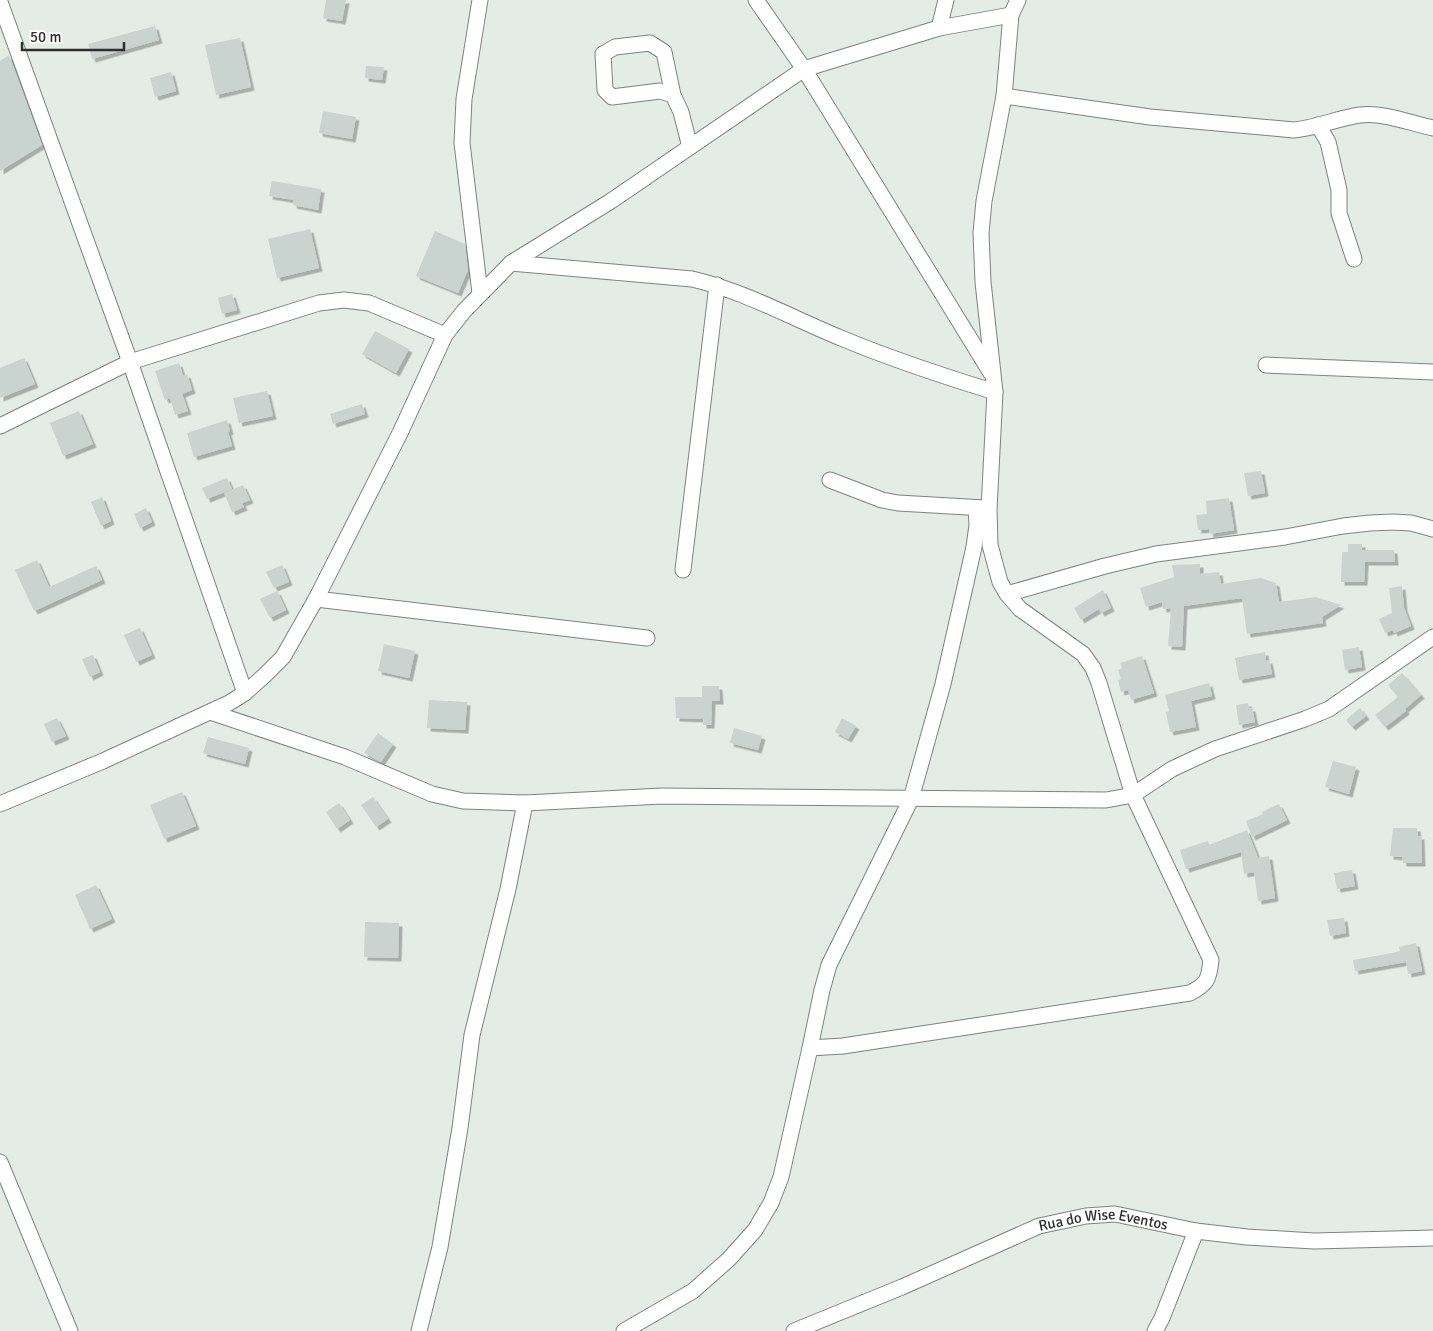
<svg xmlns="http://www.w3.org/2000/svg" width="1433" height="1331" viewBox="0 0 1433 1331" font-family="Signika,sans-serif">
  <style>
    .building { fill: #c9d3cf; filter: url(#shadow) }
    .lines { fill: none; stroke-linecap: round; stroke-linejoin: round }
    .minor-casing { stroke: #7d847f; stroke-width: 17 }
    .minor { stroke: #fff; stroke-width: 15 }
    .labels { text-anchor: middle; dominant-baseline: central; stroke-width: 5; stroke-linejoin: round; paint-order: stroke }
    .street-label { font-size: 15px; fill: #2c2f2d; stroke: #fff }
  </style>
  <defs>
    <filter id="shadow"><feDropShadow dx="3.5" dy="3.5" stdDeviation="0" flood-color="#0004"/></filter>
  </defs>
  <rect width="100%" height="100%" fill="#e4ece6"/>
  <!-- building -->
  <path class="building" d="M326 0H346L342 21 323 18Z
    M155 26 159 40 92 59 88 44Z
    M240 38 251 87 216 95 205 45Z
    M9 55 42 145 0 171V61Z
    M366 66 384 67 382 80 365 78Z
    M171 72 176 91 155 97 150 78Z
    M323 111 356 117 352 139 319 133Z
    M272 181 321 189 318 210 293 205 294 200 269 196Z
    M310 229 319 268 277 278 268 239Z
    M435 231 465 244 468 270 458 293 416 276Z
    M232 294 237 310 222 314 218 298Z
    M375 331 409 349 396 373 362 354Z
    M24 358 35 384 0 398V368Z
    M179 363 183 376 187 374 192 390 182 394 188 411 175 415 170 398 165 400 155 371Z
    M267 391 273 416 239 423 233 398Z
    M362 404 365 414 333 424 330 414Z
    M79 411 93 444 63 456 50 423Z
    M227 420 230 431 228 432 232 446 194 457 187 433Z
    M1261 471 1265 493 1248 496 1244 473Z
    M227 478 232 489 207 499 202 488Z
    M243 485 250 500 242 503 244 507 232 512 224 493Z
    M102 497 111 521 101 526 91 502Z
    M1229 498 1234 530 1210 534 1209 529 1198 530 1196 515 1207 514 1206 501Z
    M146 508 152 522 140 528 134 514Z
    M1348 544H1362V550H1394L1395 562H1365L1364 582H1341L1342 552H1348Z
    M37 560 49 587 96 566 102 580 34 611 15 570Z
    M1200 564V574L1219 572 1221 584 1261 578 1276 583 1279 602 1316 597 1341 605 1322 617 1323 623 1247 634 1242 598 1184 606 1182 647 1168 646 1171 608 1163 609 1162 602 1146 607 1140 588 1174 577 1172 565Z
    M282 565 289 582 274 588 266 572Z
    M1402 586 1404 608 1411 626 1394 633 1393 630 1385 633 1379 619 1392 613 1389 588Z
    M1103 590 1111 608 1101 613 1099 609 1081 620 1074 608Z
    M277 591 286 610 270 618 260 599Z
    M140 628 152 655 136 662 124 635Z
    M384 644 415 651 409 678 378 671Z
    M1359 647 1362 667 1345 670 1342 650Z
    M1265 652 1266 661 1269 660 1272 674 1239 680 1235 658Z
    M93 655 100 672 90 677 82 659Z
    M1142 656 1154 693 1131 700 1128 690 1121 692 1118 680 1121 679 1118 670 1122 668 1120 663Z
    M1402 673 1421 695 1405 709 1406 711 1385 727 1375 715 1398 697 1388 685Z
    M1209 683 1212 696 1191 701 1196 727 1170 732 1166 712 1169 711 1165 695Z
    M702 686H719L720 701H712L711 725H703V719L676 718 675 697H702Z
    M429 700 467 702 465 730 427 728Z
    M1248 703 1249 708H1252L1255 722 1239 725 1236 705Z
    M1360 708 1366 716 1352 727 1346 720Z
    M57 718 66 736 52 742 44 724Z
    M842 718 856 726 848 739 835 732Z
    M734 728 762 736 758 750 730 743Z
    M378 733 393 744 381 762 364 753Z
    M208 737 249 748 245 764 203 753Z
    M1333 761 1356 767 1349 794 1325 787Z
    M182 792 196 826 164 839 150 805Z
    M373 797 388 819 376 827 361 805Z
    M339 803 350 820 337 829 326 812Z
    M1279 804 1287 820 1252 837 1246 821 1263 814 1262 812Z
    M1393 828H1417L1418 836H1421L1422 863H1403L1402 857 1390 856Z
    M1247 830 1258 858 1269 856 1275 898 1258 901 1254 872 1244 874 1241 852 1186 869 1180 850 1208 841 1209 845Z
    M1352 870 1355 886 1337 889 1334 873Z
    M96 885 112 919 90 929 75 895Z
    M1344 918 1346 933 1330 936 1327 920Z
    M365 922 399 923 398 958 364 957Z
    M1416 943 1422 971 1408 974 1406 962 1355 971 1353 960 1392 953 1400 951 1399 947Z"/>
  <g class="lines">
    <!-- minor casing -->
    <g class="minor-casing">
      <g id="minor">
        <path d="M480 0 464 99 462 143 480 293"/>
        <path d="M756 0 804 69 991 373"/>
        <path d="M0 2 130 362 245 693"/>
        <path d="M939 28 946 0"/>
        <path d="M673 95 660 91 612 97 605 90 603 54 615 47 650 43 664 52 673 95 681 112 690 147"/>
        <path d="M1004 96 1150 117 1294 130C1317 128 1337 118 1360 115 1383 112 1410 123 1433 128"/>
        <path d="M1318 125 1328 142 1339 190V213L1354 259"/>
        <path d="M511 263 692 279C744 291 792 318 841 338 891 359 943 376 995 392"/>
        <path d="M1266 365 1433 372"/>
        <path d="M0 426 130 362 319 303 344 300 369 303 445 335"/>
        <path d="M830 480 882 500 898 503 985 508"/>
        <path d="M683 570 717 285"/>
        <path d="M1007 594 1105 566 1156 554 1285 537 1343 526 1370 523 1393 522 1411 523 1433 529"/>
        <path d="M316 599 647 638"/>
        <path d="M210 712 345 757 432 794 463 801 525 803 662 796 1106 800 1133 795 1172 769 1215 749 1305 719 1329 709 1433 637"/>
        <path d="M0 804 103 761 229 703 245 693 265 675 283 657 316 599 400 433 445 335 464 311 511 263 611 201 804 69 939 28 1011 15"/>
        <path d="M810 1048 822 990 829 965 911 799 943 684 974 547 977 525 976 508"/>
        <path d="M0 1162 70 1331"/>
        <path d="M419 1331 440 1247 460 1128 472 1035 508 889 525 803"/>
        <path d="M624 1331 693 1291 729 1259 755 1230 771 1203 781 1177 810 1048 843 1046 1190 993C1207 984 1209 980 1211 960L1133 795 1099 683 1093 668 1083 654 1020 609 1007 594 1000 582 990 545 989 509 995 392 983 282 981 233 984 201 1004 96 1011 15 1018 0"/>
        <path id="s1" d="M794 1331 902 1287 1039 1226 1086 1216 1115 1214 1196 1231 1247 1237 1314 1241 1433 1238"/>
        <path d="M1155 1331 1162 1318 1196 1231"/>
      </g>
    </g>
    <!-- minor -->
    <use href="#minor" class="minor"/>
  </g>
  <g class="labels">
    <!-- street labels -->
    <g class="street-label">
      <text stroke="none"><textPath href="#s1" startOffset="332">Rua do Wise Eventos</textPath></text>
    </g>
  </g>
  <!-- scale -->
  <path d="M22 42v8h102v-8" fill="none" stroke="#2c2f2d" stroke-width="2.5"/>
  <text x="30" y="42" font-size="15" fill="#2c2f2d" stroke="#ffffff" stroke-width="4" paint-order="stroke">50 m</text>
</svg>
